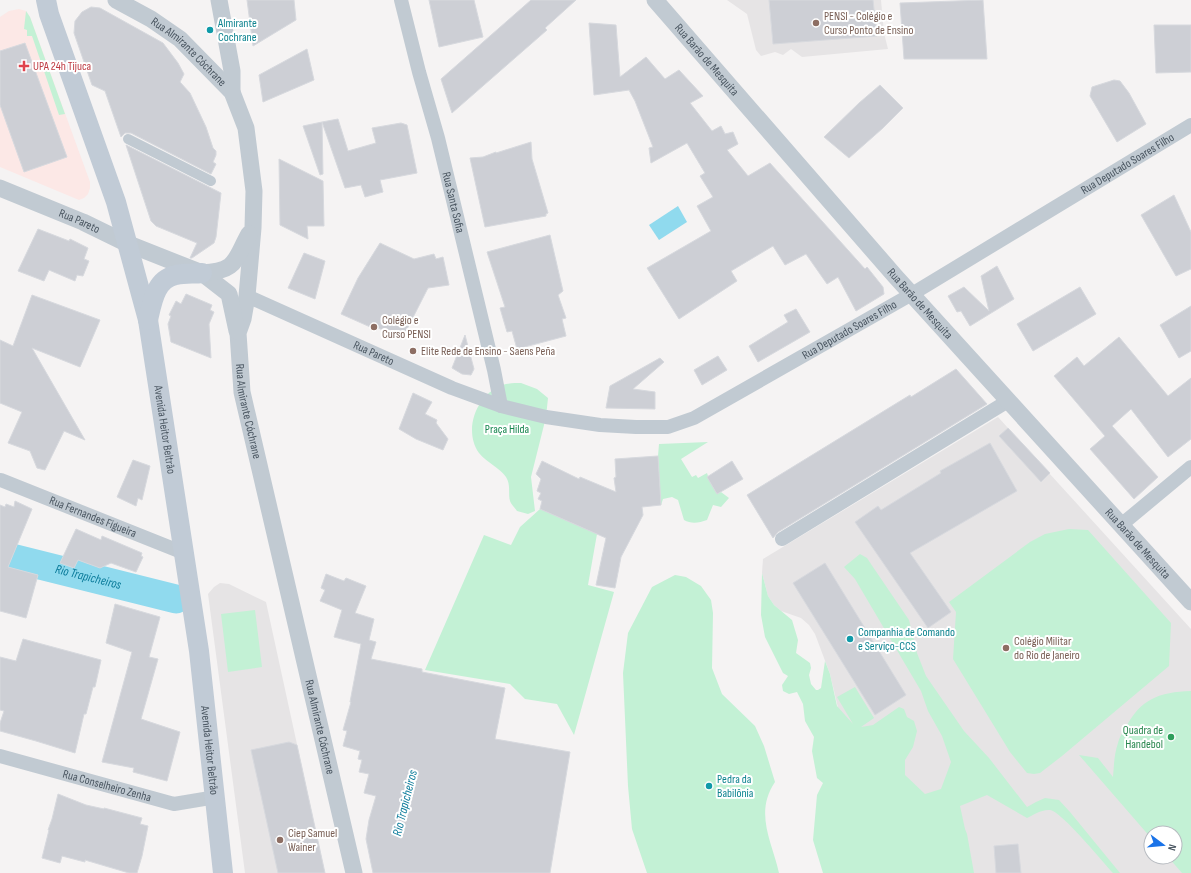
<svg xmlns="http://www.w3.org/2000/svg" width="1191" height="873" viewBox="0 0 1191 873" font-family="'Sofia Sans Condensed',sans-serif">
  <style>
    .education { fill: #e6e4e5; fill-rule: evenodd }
    .medical { fill: #fce8e6 }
    .green { fill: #c3f1d5 }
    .water { fill: #90daee }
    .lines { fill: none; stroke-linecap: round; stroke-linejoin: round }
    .river { stroke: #90daee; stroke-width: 29 }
    .building { fill: #cdcfd5; stroke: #d7d9de }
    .pedestrian { stroke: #c1cad2; stroke-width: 10 }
    .minor { stroke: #c1cad2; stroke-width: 14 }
    .tertiary { stroke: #c1cad2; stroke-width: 17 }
    .secondary { stroke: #c1cbd6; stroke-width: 20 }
    .education-dot { fill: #8d6e63; stroke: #fff; stroke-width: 1.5 }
    .culture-dot { fill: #0f9aa8; stroke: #fff; stroke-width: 1.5 }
    .health-dot { fill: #e0444e; stroke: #fff; stroke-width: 1.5 }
    .leisure-dot { fill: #2e9e5b; stroke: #fff; stroke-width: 1.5 }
    .labels { text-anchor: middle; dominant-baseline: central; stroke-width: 4; stroke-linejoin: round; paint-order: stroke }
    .education-label { font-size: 12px; fill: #785e54; stroke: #fff; text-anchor: start }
    .culture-label { font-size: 12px; fill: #0d838f; stroke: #fff; text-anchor: start }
    .street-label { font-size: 12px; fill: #4a5661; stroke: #fff }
    .health-label { font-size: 12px; fill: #be3a42; stroke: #fff; text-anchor: start }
    .park-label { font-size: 12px; fill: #17864f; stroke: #fff }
    .leisure-label { font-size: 12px; fill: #27864d; stroke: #fff; text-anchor: end }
    .water-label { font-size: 13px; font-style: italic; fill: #0c7c9b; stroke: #fff }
  </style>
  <rect width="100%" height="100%" fill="#f5f3f3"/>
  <!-- education -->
  <path class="education" d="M727 0H881L884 33 888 49 802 57 791 49 783 55 775 52 761 56 756 50 747 14Z
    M998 417 1191 629V873H840L844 733 830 674 815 634 809 625 801 618 781 611 774 605 768 596 762 573 763 559ZM1151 833H1175V857H1151Z
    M220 583 229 584 266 602 325 873H245L208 594 214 587Z"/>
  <!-- medical -->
  <path class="medical" d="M19 9 26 11 30 17 90 182V188L88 194 84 198 79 200 0 167V17L9 11Z"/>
  <!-- green -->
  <path class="green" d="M26 11 30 17 65 114 59 115 32 36H27V30L24 29Z
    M521 383 537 389 548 398 546 417 531 477 535 511 528 514 517 511C515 508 511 504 510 501 508 493 511 485 506 477 499 467 487 463 479 453 462 429 478 391 506 384 511 383 517 383 521 383Z
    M708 442 681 459 692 477 696 475 698 478 707 473 708 476 707 477 717 494 721 492 729 498 721 507 713 505 707 520C699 523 691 524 684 520L678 500 672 497 663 499 661 505 658 456 659 444Z
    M540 509 597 534 588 585 614 592 574 735 557 704 525 699 510 684 425 670 484 535 511 545 520 527Z
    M1069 529 1088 530 1171 623 1169 666 1062 756 1040 773 1034 774 1027 773 1010 752 953 659 956 612 949 602 1030 542 1045 534Z
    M860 554 867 558 873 567 909 620 917 653 926 676 964 731 989 758 1027 807 1036 802 1045 798 1059 800 1070 812 1120 873H1113C1103 862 1061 811 1050 810 1042 809 1033 815 1027 818L987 795 960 806 965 829 967 834 974 873H823L813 840 817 795 823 783 817 778 812 751 814 737 805 721 803 704 797 692 789 694 783 691 782 685 788 676 783 673 765 637 761 615 762 573 768 596 774 605 792 620 798 640 796 653 810 663 811 668 809 675 811 684 816 690H818L821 688 825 661 830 674 837 706 853 724 837 697 855 687 874 718 861 727 873 725 899 707 904 709 907 717 914 721 917 731 913 747 905 760V775L925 794 941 789 951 762 942 736 928 711 921 691 855 579 844 567Z
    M675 575 686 577 701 586 711 600 713 613 712 668 722 694 755 726 764 746 775 782C754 813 772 842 779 873H647L632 829 628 786 623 673 628 633 652 587Z
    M255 610 262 667 228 672 221 614Z
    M1191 691V873H1182L1168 857H1175V833H1151V838L1079 755 1098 758 1113 777C1114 766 1114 754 1118 743 1119 738 1122 733 1125 729 1140 699 1159 692 1191 691Z"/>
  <!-- water -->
  <path class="water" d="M678 206 687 222 659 240 649 225Z"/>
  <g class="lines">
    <!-- river -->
    <path class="river" id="s1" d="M0 555 176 599"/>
  </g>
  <!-- building -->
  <path class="building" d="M247 0H294L296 20 253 46Z
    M429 0H474L483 37 439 47Z
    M531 0H576L545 28 547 30 452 113 441 79Z
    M769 0H873L877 36 773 44Z
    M983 0 987 59H904L900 3Z
    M91 7 100 8 163 43 178 63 184 74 180 82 190 93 206 127 213 148 216 151V155L213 162 216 164 211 174 131 133H125L121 137 105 91 92 85 74 33 75 21 82 12Z
    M589 23 616 25 620 77 646 57 665 79 679 70 703 96 690 103 712 131 721 126 725 134 733 132 738 144 727 150 748 176 770 163 865 269 867 267 883 287 884 294 856 311 838 277 827 284 806 254 785 265 773 246 731 271 737 281 679 319 647 268 711 231 697 206 713 197 700 176 705 173 687 143 651 163 649 148 653 147 635 101 629 90 594 95Z
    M1154 25H1191V72L1156 73Z
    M25 43 67 157 24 172 0 105V51Z
    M307 49 314 80 263 102 259 75Z
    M1114 80 1120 81 1129 93 1146 124 1117 142 1090 96 1092 87Z
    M880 85 903 108 883 128 849 158 824 137 859 103Z
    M338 119 348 151 376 143 372 128 401 123 407 125 417 173 380 180 383 192 365 197 361 185 345 188 322 122Z
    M322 122 323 174 320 175 303 126Z
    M531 142 532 159 548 213 546 214V216L485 227 470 158 483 157 496 152V153Z
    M126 145 221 193 216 237 214 243 192 258H190L197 243 156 226 151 221Z
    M279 159 323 181 324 226H307L308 239 280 225Z
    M1174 195 1191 232V269L1176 276 1141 215Z
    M38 229 69 241 70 239 88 248 84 259 89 261 83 276 77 275 75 281 49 270 44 281 18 271Z
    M550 235 563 291 558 295 566 318 562 319 566 336 517 349 512 331 507 332 500 308 505 307 487 252Z
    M380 243 414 259 434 254 436 259 443 257 449 285 428 288 402 339 378 328 377 330 341 314 358 278Z
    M304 253 325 261 315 299 288 288Z
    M997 266 1014 299 970 326 961 311 957 312 948 296 964 287 989 311 981 276Z
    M1080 287 1096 314 1033 351 1017 324Z
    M186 294 212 305 210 310 214 312 209 324 211 358 171 342 168 324 171 316 169 315 176 301 181 304Z
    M32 295 100 320 80 367 32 348 85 440 64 431 45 470 37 468 30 451 8 443 22 412 0 403V340L13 346Z
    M1191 306V351L1179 358 1160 325Z
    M796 309 810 332 758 362 749 346 788 322 784 315Z
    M465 335 474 369 471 375 462 374 452 368Z
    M1119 337 1168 396 1191 378V439L1168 457 1131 409 1112 426 1158 477 1134 499 1090 449 1105 436 1054 376 1077 357 1084 366Z
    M718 356 727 370 702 385 694 370Z
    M660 358 664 362 633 389 655 392V409L606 408 610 386Z
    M956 369 987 404 778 532 773 538 747 495 910 395 911 397Z
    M413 393 432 402 425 414 437 420 436 423 448 439 443 450 416 439 399 429Z
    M1008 428 1050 473 1041 482 999 436Z
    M990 443 1017 491 910 553 951 612 928 628 855 522 878 506 881 510 941 473 940 471Z
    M658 456 661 505 642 507 643 515 621 557 615 588 596 585 606 538 540 509 542 501 538 499 541 493 537 491 541 479 536 474 542 461 579 479 580 477 616 492 614 478 616 477 615 459Z
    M133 460 150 466 142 500 138 498 136 506 117 497Z
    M732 461 743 479 717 494 707 477Z
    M15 501 32 509 8 567 38 575 26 618 0 611V505L5 507 6 504 14 507Z
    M76 529 101 540 102 536 142 553 141 556 143 557 136 572 111 563 100 568 78 560 74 568 60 563Z
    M825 563 906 695 875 715 793 583Z
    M326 574 344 581 346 578 366 586 355 613 374 619 369 640 376 642 371 659 422 669V672L505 688 495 739 570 752 550 873H373L366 839 369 820 376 796 364 793 369 774 359 772 362 760 358 759 360 751 343 746 347 731 343 730 351 702H350L361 644 334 637 342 610 320 601 325 590 321 588Z
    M115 604 160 617 149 657 158 659 141 719 180 732 167 781 133 772 134 768 102 762 132 652 106 643Z
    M23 639 101 660 95 687H93L86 714H84L75 753 36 741 0 731V723L4 711 0 710V657L16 661Z
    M289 742 297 745 325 873H278L251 750Z
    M58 794 86 805 104 809V808L142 818 140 824 148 826 142 856 137 873H129L85 860V862L62 856 60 863 42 858 49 830H48L52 819Z
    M1018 844 1021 873H996L994 846Z"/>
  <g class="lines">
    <!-- pedestrian -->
    <path class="pedestrian" d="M128 139 211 181"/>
    <!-- minor -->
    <g class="minor">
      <path id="s2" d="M401 0 419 72 438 138 494 370 501 406"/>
      <path id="s3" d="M247 296 452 388 501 406 546 417 600 425 636 427H668L694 418 912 294 1191 125"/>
      <path id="s4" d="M1 480 184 553"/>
      <path d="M1121 525 1191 467"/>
      <path d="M782 539 1008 401"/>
      <path id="s5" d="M0 756 174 804 216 797"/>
    </g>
    <!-- tertiary -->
    <g class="tertiary">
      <path id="s6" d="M116 0 151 19 180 39 232 92 246 128 254 191 253 228 247 296 243 319 238 333 242 392 354 873"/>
      <path d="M219 0 232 71V92"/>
      <path id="s7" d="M655 0 895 276 1191 602"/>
      <path id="s8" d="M0 188 83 222 126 243 202 273 229 294 237 331"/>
      <path d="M202 273C237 271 234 261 249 234"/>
    </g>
    <!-- secondary -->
    <g class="secondary">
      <path id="s9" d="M46 0 49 14 116 202 148 320 199 651 223 873"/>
      <path d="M148 320C152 303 155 279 176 275 185 273 194 274 202 273"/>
    </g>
  </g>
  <!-- markers -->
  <g class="education-dot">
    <circle cx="816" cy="23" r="4"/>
    <circle cx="374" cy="327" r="4"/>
    <circle cx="413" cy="351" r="4"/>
    <circle cx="1006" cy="648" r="4"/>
    <circle cx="280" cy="840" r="4"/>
  </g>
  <g class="culture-dot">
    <circle cx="210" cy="30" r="4"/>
    <circle cx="850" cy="639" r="4"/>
    <circle cx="709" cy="786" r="4"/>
  </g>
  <path class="health-dot" d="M22 60h4v4h4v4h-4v4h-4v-4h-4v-4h4z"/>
  <circle class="leisure-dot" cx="1171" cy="737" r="4"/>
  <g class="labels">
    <!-- education labels -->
    <g class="education-label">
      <text x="824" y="16">PENSI - Colégio e<tspan x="824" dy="14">Curso Ponto de Ensino</tspan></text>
      <text x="382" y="320">Colégio e<tspan x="382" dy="14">Curso PENSI</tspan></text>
      <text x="421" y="351">Elite Rede de Ensino - Saens Peña</text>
      <text x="1014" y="641">Colégio Militar<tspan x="1014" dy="14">do Rio de Janeiro</tspan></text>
      <text x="288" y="833">Ciep Samuel<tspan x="288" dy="14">Wainer</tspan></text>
    </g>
    <!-- culture labels -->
    <g class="culture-label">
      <text x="218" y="23">Almirante<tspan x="218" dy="14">Cochrane</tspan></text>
      <text x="858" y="632">Companhia de Comando<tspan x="858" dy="14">e Serviço-CCS</tspan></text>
      <text x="717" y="779">Pedra da<tspan x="717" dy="14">Babilônia</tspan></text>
    </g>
    <!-- street labels -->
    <g class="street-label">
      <text stroke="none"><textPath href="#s6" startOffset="90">Rua Almirante Cóchrane</textPath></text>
      <text stroke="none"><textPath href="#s7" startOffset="79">Rua Barão de Mesquita</textPath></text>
      <text stroke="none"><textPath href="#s3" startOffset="976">Rua Deputado Soares Filho</textPath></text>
      <text stroke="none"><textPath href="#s2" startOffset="209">Rua Santa Sofia</textPath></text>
      <text stroke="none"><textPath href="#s8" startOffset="86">Rua Pareto</textPath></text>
      <text stroke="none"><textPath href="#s7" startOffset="403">Rua Barão de Mesquita</textPath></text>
      <text stroke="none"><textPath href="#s3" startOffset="652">Rua Deputado Soares Filho</textPath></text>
      <text stroke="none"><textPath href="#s3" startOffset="139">Rua Pareto</textPath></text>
      <text stroke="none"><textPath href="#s6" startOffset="474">Rua Almirante Cóchrane</textPath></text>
      <text stroke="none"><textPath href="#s9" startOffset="447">Avenida Heitor Beltrão</textPath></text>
      <text stroke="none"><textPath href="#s4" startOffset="99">Rua Fernandes Figueira</textPath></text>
      <text stroke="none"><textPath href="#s7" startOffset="727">Rua Barão de Mesquita</textPath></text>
      <text stroke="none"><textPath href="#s6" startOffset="798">Rua Almirante Cóchrane</textPath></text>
      <text stroke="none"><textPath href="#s9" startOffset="771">Avenida Heitor Beltrão</textPath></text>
      <text stroke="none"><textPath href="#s5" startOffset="111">Rua Conselheiro Zenha</textPath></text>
    </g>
    <!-- health labels -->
    <g class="health-label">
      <text x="33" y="66">UPA 24h Tijuca</text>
    </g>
    <!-- park labels -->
    <g class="park-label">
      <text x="507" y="429">Praça Hilda</text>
    </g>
    <!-- leisure labels -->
    <g class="leisure-label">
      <text x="1163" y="730">Quadra de<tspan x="1163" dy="14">Handebol</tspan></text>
    </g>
    <!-- water labels -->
    <g class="water-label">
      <text stroke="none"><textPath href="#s1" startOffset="91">Rio Trapicheiros</textPath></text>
      <text transform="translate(405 803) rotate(-76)">Rio Trapicheiros</text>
    </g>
  </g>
  <!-- north arrow -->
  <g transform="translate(1163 845) rotate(106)"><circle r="19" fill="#ffffff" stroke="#b7bbc0"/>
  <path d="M0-3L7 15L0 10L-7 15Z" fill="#1a73e8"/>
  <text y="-6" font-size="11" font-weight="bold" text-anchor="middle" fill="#4a5661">N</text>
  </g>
</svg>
